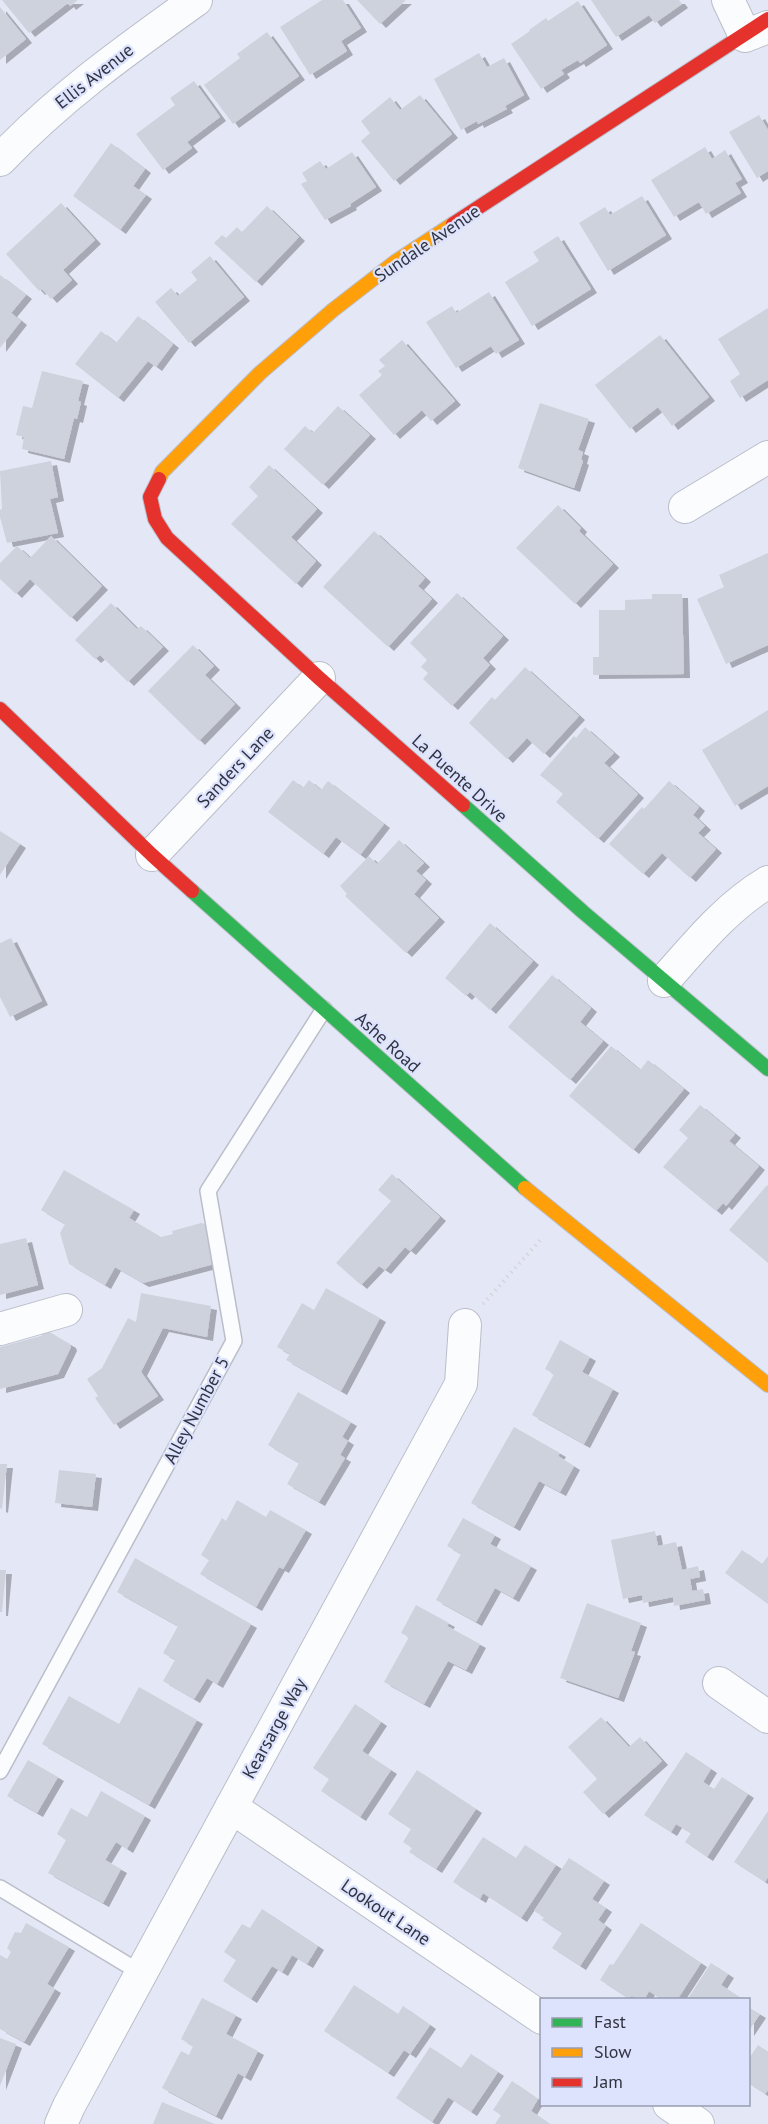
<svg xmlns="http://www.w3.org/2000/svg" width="768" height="2124" viewBox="0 0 768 2124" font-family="'PT Sans',sans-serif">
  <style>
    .building { fill: #cdd2dd; filter: url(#shadow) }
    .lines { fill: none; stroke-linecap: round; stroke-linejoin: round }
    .lane-casing { stroke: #bbbec9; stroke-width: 18 }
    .street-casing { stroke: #bbbec9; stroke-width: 34 }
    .fast-casing { stroke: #bbbec9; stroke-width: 16 }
    .slow-casing { stroke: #bbbec9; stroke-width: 16 }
    .jam-casing { stroke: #bbbec9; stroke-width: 16 }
    .path { stroke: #d5d6da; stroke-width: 4; stroke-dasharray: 1.5 4.5; stroke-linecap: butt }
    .lane { stroke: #fbfcfe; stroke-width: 15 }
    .street { stroke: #fbfcfe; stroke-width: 32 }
    .fast { stroke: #30b455; stroke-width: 14 }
    .slow { stroke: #ff9f0a; stroke-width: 14 }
    .jam { stroke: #e5322d; stroke-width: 14 }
    .labels { text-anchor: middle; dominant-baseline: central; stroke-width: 4.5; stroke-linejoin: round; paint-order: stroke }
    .street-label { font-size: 18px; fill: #313340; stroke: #dde3fd }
  </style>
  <defs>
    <filter id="shadow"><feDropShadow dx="6" dy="4" stdDeviation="0" flood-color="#0004"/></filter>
  </defs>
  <rect width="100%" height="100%" fill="#e4e8f6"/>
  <!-- building -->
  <path class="building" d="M2 0H78L70 6 68 3 29 33Z
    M322 0H343L361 28 341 41 347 51 310 75 280 27Z
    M357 0H406L380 24Z
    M591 0H679L682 4 655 23 649 15 616 37Z
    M578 1 607 45 580 63 578 60 561 70 564 74 541 89 511 44 530 31 529 30 546 18 548 21Z
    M0 7 26 39 0 60Z
    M267 32 299 76 233 124 204 85 240 58 237 54Z
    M479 53 487 67 504 58 524 95 505 106 507 109 478 124 477 121 461 130 434 79Z
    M194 81 220 117 187 142 192 148 163 170 136 134 175 105 170 98Z
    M420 95 452 134 394 181 361 141 370 133 361 121 390 97 400 110Z
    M759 115 768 130V171L757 178 729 132Z
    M111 143 145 169 133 186 146 195 120 230 73 196Z
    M705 147 712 159 725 150 742 179 735 183 741 193 706 214 699 202 674 217 651 180Z
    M352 152 376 187 350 204 351 206 325 220 301 184 307 181 302 173 320 161 326 169Z
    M642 196 666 235 608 271 579 223 605 207 610 215Z
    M61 203 95 240 63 270 72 280 51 299 42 289 39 291 6 254Z
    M267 206 299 237 256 282 214 243 222 235 226 238 237 227 242 232Z
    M558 236 591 289 532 326 505 282 539 261 533 252Z
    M210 256 244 297 189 343 155 302 171 288 178 296 197 280 191 272Z
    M0 275 26 295 11 313 21 321 0 348Z
    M489 292 519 340 496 354 491 346 456 368 426 322 452 306 456 313Z
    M768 308V380L740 398 730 381 740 374 718 339Z
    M138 316 173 344 156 367 148 361 118 398 75 364 101 331 116 343Z
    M660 335 709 397 672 426 658 407 630 429 595 385Z
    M402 340 455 401 431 421 422 410 394 435 359 395 382 375 378 371 385 366 379 360Z
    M42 371 83 381 78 401 81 402 77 419 74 418 64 459 22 449 24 437 16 435 23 406 32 408Z
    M540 403 589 419 578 450 583 452 581 460 583 461 574 488 518 468Z
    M338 406 370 435 323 485 284 449 305 426 313 433Z
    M51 461 58 497 50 499 58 533 7 543 0 517V510L2 509 0 471Z
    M269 465 317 509 291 537 316 561 296 584 231 524 258 496 249 487Z
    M558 505 581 528 579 531 613 564 575 604 516 548Z
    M374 531 425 578 418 586 432 599 388 647 323 587Z
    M51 536 102 586 71 618 30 579 16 594 0 579V563L17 546 30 558Z
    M768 553V645L726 664 697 599 724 587 719 575Z
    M457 593 503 636 483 658 490 665 452 706 423 679 428 673 421 667 427 660 410 643Z
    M652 594H682L684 674 593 675V657H599V610H625V600L652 599Z
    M111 603 137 629 141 626 163 647 128 682 100 655 95 659 75 640Z
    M193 645 214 666 205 675 235 704 199 741 148 691Z
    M525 667 579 716 544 754 527 738 507 759 469 723 492 697 495 700Z
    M768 710V786L735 806 702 750Z
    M585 727 614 753 604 763 638 794 598 839 556 802 563 794 540 775 574 736 576 738Z
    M293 780 303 788 309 780 321 790 328 781 384 824 360 855 336 837 323 854 268 812Z
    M669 781 699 807 693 815 705 826 698 833 716 849 690 878 662 853 643 874 609 844 642 807 644 809Z
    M0 831 20 844 0 875Z
    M399 840 424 863 416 871 426 880 414 894 439 918 406 953 345 896 347 894 340 886 369 856 377 864Z
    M490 923 533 961 490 1010 470 992 466 996 445 978Z
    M11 938 42 1001 10 1017 0 997V943Z
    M552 975 591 1008 580 1022 603 1041 570 1080 508 1027Z
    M611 1046 640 1070 648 1060 684 1089 633 1150 569 1096Z
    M700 1105 735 1134 729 1141 759 1166 726 1206 723 1203 716 1211 663 1167 688 1138 679 1130Z
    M64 1170 134 1210 129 1218 161 1237 173 1234 172 1231 201 1223 205 1224 214 1264 143 1283 115 1267 105 1285 69 1264 60 1233 65 1224 41 1210Z
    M392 1174 440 1217 410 1251 405 1247 385 1270 379 1266 361 1285 336 1263 391 1201 378 1190Z
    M767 1185 768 1186V1263L729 1230Z
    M26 1238 38 1285 0 1295V1244Z
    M326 1288 380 1318 341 1391 286 1360 290 1354 277 1347 302 1303 314 1310Z
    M141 1293 211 1306 207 1337 163 1328 141 1372 158 1396 114 1425 95 1398 98 1396 87 1379 102 1368 128 1318 136 1322Z
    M46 1330 70 1344 71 1347 58 1374 0 1389V1347L41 1336Z
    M560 1340 590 1357 582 1372 613 1389 584 1444 532 1415 554 1374 545 1369Z
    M298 1392 351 1422 342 1437 348 1441 340 1455 345 1458 319 1502 287 1484 299 1463 268 1445Z
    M514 1427 560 1453 558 1456 574 1466 560 1492 539 1481 514 1527 471 1503Z
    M0 1464H7L2 1509 0 1508Z
    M59 1470 96 1474 92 1507 55 1503Z
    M237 1500 266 1517 270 1510 306 1530 283 1569 279 1567 256 1607 200 1574 209 1560 201 1555 222 1518 226 1521Z
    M463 1518 495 1535 490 1544 531 1566 513 1598 495 1588 476 1622 436 1600 461 1554 447 1546Z
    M655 1531 658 1546 676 1542 682 1570 698 1566 700 1577 690 1579 692 1591 703 1589 705 1600 674 1606 673 1597 643 1603 642 1595 623 1599 611 1540Z
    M742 1550 762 1564 768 1556V1604L725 1573Z
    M135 1558 251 1624 217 1684 207 1678 194 1699 163 1681 175 1660 163 1653 178 1626 117 1592Z
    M0 1570H6L2 1612H0Z
    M587 1603 641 1623 631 1651 635 1652 618 1698 560 1678Z
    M416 1605 449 1623 447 1626 480 1644 466 1670 448 1661 424 1704 384 1682 409 1637 401 1633Z
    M139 1687 197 1720 149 1805 42 1744 69 1696 119 1724Z
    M355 1704 381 1722 362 1751 391 1770 360 1817 321 1791 329 1779 313 1768Z
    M601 1717 629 1747 640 1737 662 1761 603 1814 583 1792 597 1779 568 1747Z
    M686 1752 711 1769 703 1782 714 1789 722 1777 748 1794 707 1857 685 1842 691 1833 676 1824 671 1832 644 1815Z
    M28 1760 58 1777 37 1813 7 1796Z
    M417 1770 476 1809 436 1869 409 1852 412 1848 403 1842 411 1829 388 1814Z
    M101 1791 145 1816 127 1849 116 1842 105 1860 121 1869 103 1903 48 1873 66 1840 57 1834 71 1808 87 1817Z
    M768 1811V1877L765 1882 734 1862Z
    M483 1837 516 1858 525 1845 556 1865 521 1918 483 1893 480 1899 453 1882Z
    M569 1858 604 1881 592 1899 606 1908 598 1920 606 1926 580 1966 552 1948 562 1933 542 1920 544 1917 534 1911Z
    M262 1909 318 1946 307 1964 292 1955 282 1972 272 1966 251 1999 223 1981 236 1960 224 1952 242 1924 250 1928Z
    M26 1923 69 1947 47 1984 55 1989 24 2042 0 2029V1955L7 1959 11 1952 7 1948 15 1932 21 1933Z
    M641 1923 701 1963 677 2000H663L649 1991 644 2000H637L632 1996 629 1999 600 1980 610 1964 613 1965Z
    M711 1963 728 1974 721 1985 744 2000H687Z
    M354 1985 398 2014 403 2006 430 2025 410 2054 404 2050 388 2073 324 2031Z
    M202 1998 236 2015 226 2034 258 2051 245 2077 238 2073 216 2116 162 2088 181 2051 189 2055 193 2046 181 2039Z
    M748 2007 760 2014 748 2032Z
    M0 2038 16 2044 0 2086Z
    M758 2045 768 2052V2090L765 2094 748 2083V2060Z
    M430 2047 461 2068 471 2054 498 2072 471 2112 448 2097 432 2122 396 2098Z
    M512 2081 538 2099 531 2111 550 2124H495L501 2115 493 2110Z
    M162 2102 215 2124H153Z"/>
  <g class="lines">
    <!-- lane casing -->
    <g class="lane-casing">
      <path id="lane" d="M0 1771 234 1341 208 1191 324 1009
        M0 1888 141 1973"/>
    </g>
    <!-- street casing -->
    <g class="street-casing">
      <path id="street" d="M728 0 745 36 768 27
        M0 160C60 97 126 50 196 0
        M685 507 768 457
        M152 855 319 678
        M664 981C696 945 726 907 768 882
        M0 1329 66 1310
        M719 1683 768 1717
        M231 1807 542 2018
        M669 2104 698 2124
        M61 2124 69 2106 461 1384 465 1325"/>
    </g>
    <!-- fast casing -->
    <g class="fast-casing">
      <path id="fast" d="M463 805 583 912 768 1069
        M192 891 525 1188"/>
    </g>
    <!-- slow casing -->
    <g class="slow-casing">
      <path id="slow" d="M159 479 162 472 260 373 333 310 395 262 453 224
        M525 1188 768 1385"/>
    </g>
    <!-- jam casing -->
    <g class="jam-casing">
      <path id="jam" d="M453 224 768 19
        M159 479 150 497 155 519 167 538 319 678 463 805
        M0 709 152 855 192 891"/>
    </g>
    <!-- path -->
    <path class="path" d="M483 1304 542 1238"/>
    <!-- lane -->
    <use href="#lane" class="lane"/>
    <!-- street -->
    <use href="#street" class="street"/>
    <!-- fast -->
    <use href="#fast" class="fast"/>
    <!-- slow -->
    <use href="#slow" class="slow"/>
    <!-- jam -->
    <use href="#jam" class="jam"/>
  </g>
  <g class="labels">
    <!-- street labels -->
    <g class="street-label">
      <text transform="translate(94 76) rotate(-38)">Ellis Avenue</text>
      <text transform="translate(427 243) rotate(-34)">Sundale Avenue</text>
      <text transform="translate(235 767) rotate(-47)">Sanders Lane</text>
      <text transform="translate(460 778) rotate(42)">La Puente Drive</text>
      <text transform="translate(388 1042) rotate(42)">Ashe Road</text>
      <text transform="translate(196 1410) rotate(-62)">Alley Number 5</text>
      <text transform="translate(274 1728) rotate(-61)">Kearsarge Way</text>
      <text transform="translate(386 1912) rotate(34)">Lookout Lane</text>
    </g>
  </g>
  <!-- legend -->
  <rect x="540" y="1998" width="210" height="108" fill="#dde3fd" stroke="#989db1" stroke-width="1.5"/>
  <rect x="552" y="2018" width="30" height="9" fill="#30b455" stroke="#989db1" stroke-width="1.5"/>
  <text x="594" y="2028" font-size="18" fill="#313340">Fast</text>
  <rect x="552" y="2048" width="30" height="9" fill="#ff9f0a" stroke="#989db1" stroke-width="1.5"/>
  <text x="594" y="2058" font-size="18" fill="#313340">Slow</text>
  <rect x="552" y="2078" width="30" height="9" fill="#e5322d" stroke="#989db1" stroke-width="1.5"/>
  <text x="594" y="2088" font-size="18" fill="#313340">Jam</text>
</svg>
